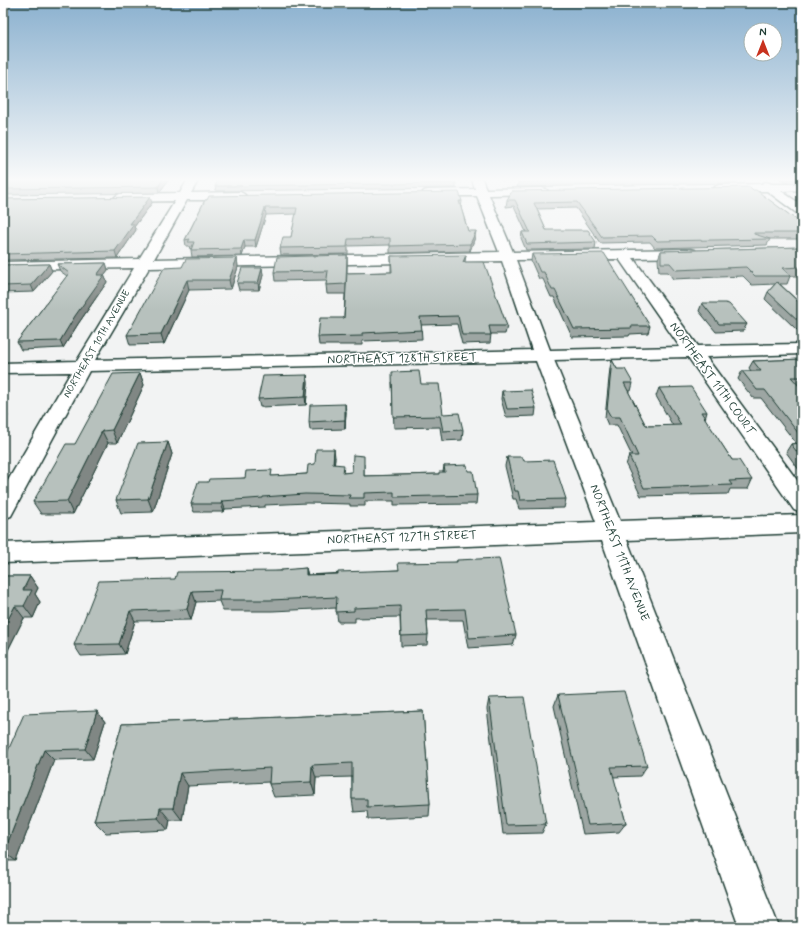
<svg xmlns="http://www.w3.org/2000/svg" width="805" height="930" viewBox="0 0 805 930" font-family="Mynerve,sans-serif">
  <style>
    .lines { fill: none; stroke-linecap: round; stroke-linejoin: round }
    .minor-casing { stroke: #1f3d34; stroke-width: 3 }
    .minor { fill: #fff; fill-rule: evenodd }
    .wall { fill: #9da6a3; stroke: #1f3d34 }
    .shaded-wall { fill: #808784; stroke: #1f3d34 }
    .building { fill: #b7c1bd; stroke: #1f3d34 }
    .labels { text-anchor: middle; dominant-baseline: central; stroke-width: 3; stroke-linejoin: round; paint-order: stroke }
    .far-street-label { font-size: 10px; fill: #1f3d34; stroke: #fff }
    .street-label { font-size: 12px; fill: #1f3d34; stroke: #fff }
  </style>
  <rect width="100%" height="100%" fill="#f2f3f3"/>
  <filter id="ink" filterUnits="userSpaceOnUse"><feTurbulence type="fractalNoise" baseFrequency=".025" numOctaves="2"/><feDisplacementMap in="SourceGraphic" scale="8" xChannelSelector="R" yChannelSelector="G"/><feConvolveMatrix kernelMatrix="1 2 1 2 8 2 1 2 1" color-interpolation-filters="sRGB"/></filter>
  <g filter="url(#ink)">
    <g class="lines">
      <!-- minor casing -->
      <g class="minor-casing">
        <path id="minor" d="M188 179H199L191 193 240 192 244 194 246 196 244 198 240 200H187L154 259 499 252 477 196H428L424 195 422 193 424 191 428 190 475 189 472 179H482L486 189 542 188 546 189 548 191 546 193 542 194 489 195 513 252 690 249 695 250 697 253 695 256 690 257 633 258 698 346 802 344V354L706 357 802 487V513L794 510 688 357 554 360 620 521 802 515V533L627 540 779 927H739L602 541 3 563V543L596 522 536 361 89 371 11 516 3 519V489L71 372 3 373V363L77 361 134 268 3 270V262L139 259 175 201 120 202 116 200 114 198 116 196 120 194 180 193ZM619 259 680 347 550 350 516 260ZM502 261 532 350 95 360 149 268Z
          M766 182 772 184H802V190L781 191 802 205V215L798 214 767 191H720L716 190 714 188 716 186 720 185 761 184Z"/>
      </g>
      <!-- minor -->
      <use href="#minor" class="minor"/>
    </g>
    <!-- wall -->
    <path class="wall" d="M3 179H169L159 193 3 195Z
      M502 179H737L735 183 517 187 519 180 502 181Z
      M780 179H802V183L784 182Z
      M456 183V188L216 191 215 186Z
      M800 186H802V195L798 192Z
      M512 191 802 224V239H770L767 245 655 248 650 242 600 243 576 208 537 209 546 230 596 242 595 249 526 250 521 238 522 232H526L514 206 506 207 507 200Z
      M3 199 152 203 134 227 136 230 117 258 3 260Z
      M205 200 462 201 461 208 468 231 475 237 470 251 390 253V245L348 246V254L281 255 280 248 291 237 296 214 266 215 256 247H245L242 256 192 257 191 250V248L190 249 189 246H186L185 240Z
      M802 247V276H790L787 284H780L802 305V330H797L765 299 768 292 775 284 752 285 743 276 673 279 668 272H659L658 259 661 251Z
      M532 254 650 326 648 333 630 334 629 336 572 337 554 297H551L543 279H539L531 261Z
      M347 255V273L391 272V256L465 262 507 326 505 334H491L490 343 462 344 457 324 421 325 422 339 362 341V345H319L318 337 344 318 345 294H327L326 285 327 280 275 281 274 272Z
      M237 258 238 267 231 289 189 290 164 344 130 345 127 335 182 267Z
      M106 263 108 270 104 275 107 282 78 324 63 348 21 350 17 342 67 276 60 271 57 264Z
      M49 264 52 271 34 292 3 293V265Z
      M262 268 263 275 259 290H239L237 283Z
      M702 303 747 324 743 331 716 332 699 311Z
      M802 359V385H798L802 389 800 391 802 393V474L786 452 791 444 796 443 761 398H753L738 379 742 371H751L749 368 753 361Z
      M612 360 617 369 633 383 631 391H628L645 424 648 426H673L656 396 659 388 707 412 705 419 732 460 752 480 748 489H730L728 494 641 496 626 465 629 456H632L617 425H608L605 418 610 368Z
      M140 373 144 385 117 443H108L73 514H41L33 502 75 444Z
      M307 375 308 383 306 405 260 407 258 399Z
      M392 382 421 384 443 414 463 430 462 440 442 441 440 427 394 428Z
      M502 391 536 408 535 416 506 417 501 399Z
      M345 404 346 412 345 429 310 430 309 422Z
      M168 442 172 454 153 512 121 513 116 500Z
      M335 457 334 464 344 473 352 472 364 464V476L439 474 443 472 444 466 468 471 477 495 476 504 394 505V501H365V506H350V504L307 503 265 505V507L225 509 224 512H194L191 504 208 482 245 478 307 474 315 464Z
      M507 457 524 461 566 499 564 508 519 509 516 499H513L505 466Z
      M457 560 516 635 513 645 468 648 463 620H427L428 635 427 645 401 646 400 617 355 618V622H338L336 608 272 611H223L219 601 196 602 191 620 135 621 125 654 81 656 74 645 175 579 281 571 306 568 308 575 398 570 457 562Z
      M3 576H30L38 588 35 594 40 602 33 618H24L3 660Z
      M558 695 647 766 640 776 613 777 626 823 619 832 583 834 554 706Z
      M489 698 546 824 542 833 503 834 487 709Z
      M97 711 105 722 93 759 54 760 16 861H3V762Z
      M423 711 430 804 429 816 368 819 367 811 354 812 352 799V777L316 778 315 795 274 797 269 784V782L188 786 182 820H170L168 830 106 833 94 821 122 724Z"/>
    <!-- shaded-wall -->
    <path class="shaded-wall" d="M163 179H169L159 193 158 187Z
      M150 197 152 203 134 227 136 230 117 258 115 251 130 224Z
      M265 208 266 215 256 247 255 240Z
      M476 231 475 237 470 251V244Z
      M244 240 245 247 242 256 241 249Z
      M347 255V265L346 294V284Z
      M466 255 465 262H463Z
      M237 258 238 267 231 289 229 280Z
      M106 263 108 270 104 275 107 282 78 324 63 348 60 341 97 275Z
      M49 264 52 271 34 292 31 285Z
      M262 268 263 275 259 290 258 283Z
      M187 280 189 290 164 344 161 334Z
      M140 373 144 385 117 443 112 430Z
      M307 375 308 383 306 405 305 397Z
      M345 404 346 412 345 429Z
      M3 408H4L8 416 5 420 6 421 3 426Z
      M102 431 108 443 73 514 67 501Z
      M168 442 172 454 153 512 148 499Z
      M334 449 335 457 334 472 333 464Z
      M222 501 225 509 224 512 221 504Z
      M306 568 308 578 306 575Z
      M30 576 38 588 35 594 40 602 33 618 24 606 23 590Z
      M192 591 196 602 191 620 187 609Z
      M15 606 24 618 3 660V629Z
      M130 611 135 621 125 654 119 644Z
      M97 711 105 722 93 759 85 749Z
      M44 750 54 760 16 861 4 852Z
      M312 765 316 778 315 795 311 782Z
      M180 773 188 786 182 820 173 808Z
      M160 808 170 820 168 830 158 818Z"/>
    <!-- building -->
    <path class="building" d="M3 179H163L158 187 3 189Z
      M219 179H455L456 183 215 186Z
      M519 179H634L518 182Z
      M750 187 753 190H756L802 224V233H754V234L770 239 657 241 652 236 602 237 577 202 534 203 546 230H588L596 242 527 244 522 232H530L515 200H507L512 191Z
      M459 192 462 201H459L468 231H476L470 244 390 246V238L348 239 347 247 280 248 283 237H291L297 208H265L255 240H244L241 249 191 250 194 242H188L190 239 185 240 205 200H207L209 196Z
      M150 197 130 224H134L115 251 3 254V199Z
      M802 247V267L782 268 791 276H755L746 267 676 270 670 263H661V251Z
      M604 253 650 326H631L632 328 574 329 555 290H552L544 272H540L532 254Z
      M347 255 346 284 326 285 328 271 274 272 277 257Z
      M466 255 463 262H484L507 326H489L491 335H462L458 316 420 317 422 330 362 333V336L318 337 320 318H344L347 273 392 272 391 256Z
      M237 258 229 280H187L161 334 127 335 164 268 182 267 186 259Z
      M106 263 97 275H104L75 316 60 341 17 342 69 273 57 264Z
      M49 264 31 285 3 286V265Z
      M242 268H262L258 283H237Z
      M777 282 802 305V323H801L768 292Z
      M702 303H725L729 304 747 324H719Z
      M802 359V377H791L802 389H799L802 393V438L765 390H757L742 371H761L753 361Z
      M612 360 617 369H625L633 383H624L645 424 648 426 681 425 659 388 691 387 707 412H701L732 460H739L752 480 729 481 732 485 644 488 629 456H638L620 417H611L607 410Z
      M419 371 421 384H439L443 414 459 413 463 430 443 431 440 416 393 417 392 372Z
      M140 373 112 430 102 431 67 501 33 502 66 444H75L113 374Z
      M307 375 305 397 258 399 263 376Z
      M531 390 536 408 507 409 502 391Z
      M345 404V420L309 422 310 405Z
      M168 442 148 499 116 500 138 443Z
      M802 443V459L791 444Z
      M316 449H334L333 464 344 465 343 473 352 472 353 455 364 456V476L439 474V472H445L444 466 467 465 468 471H473L477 495 394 497V492L364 493V498H349L350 495 305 494 263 497V498L222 501 221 504H191L198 482H208L209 479 245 478 246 471 272 470 271 476 307 474 308 465 315 464Z
      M507 457H522L524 461 553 460 566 499 520 500 518 491H515Z
      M499 558 516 635 469 638 465 609 426 610 428 635 401 636 400 606 354 608V611L336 612 337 597 270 600H219L221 590 192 591 187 609 130 611 119 644 74 645 99 581 175 579 177 572 281 571V570L306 568V575L338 574V572L399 570 398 563 457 562V560Z
      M3 576H30L23 590H32L24 606H15L3 629Z
      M624 692 647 766 611 767 626 823 588 825 558 695Z
      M524 697 546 824 506 825 489 698Z
      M97 711 85 749 44 750 4 852H3V762L24 714Z
      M423 711 430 804 367 807V799H352V763L312 765 311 782 269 784 270 768 180 773 173 808H160L158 818 94 821 122 724Z"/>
  </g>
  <!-- sky -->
  <linearGradient id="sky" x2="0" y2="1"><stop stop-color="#8bb1cf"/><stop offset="0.58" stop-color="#f9fafa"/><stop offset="1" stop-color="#f9fafa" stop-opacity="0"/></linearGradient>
  <rect width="805" height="310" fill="url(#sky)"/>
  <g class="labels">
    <!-- far-street labels -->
    <g class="far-street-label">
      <text transform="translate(97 344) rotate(-60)">NORTHEAST 10TH AVENUE</text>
    </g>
    <!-- street labels -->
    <g class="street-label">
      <text transform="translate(402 359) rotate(-1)">NORTHEAST 128TH STREET</text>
      <text transform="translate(712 379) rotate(54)">NORTHEAST 11TH COURT</text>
      <text transform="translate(402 538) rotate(-2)">NORTHEAST 127TH STREET</text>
      <text transform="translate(619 553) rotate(69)">NORTHEAST 11TH AVENUE</text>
    </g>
  </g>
  <!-- margin -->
  <rect width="805" height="930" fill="none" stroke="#fff" stroke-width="16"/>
  <rect x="8" y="8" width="789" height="914" fill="none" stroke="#1f3d34" stroke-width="1.5" filter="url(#ink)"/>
  <!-- north arrow -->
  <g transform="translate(763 42)"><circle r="19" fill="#ffffff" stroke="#a5b1ae"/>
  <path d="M0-3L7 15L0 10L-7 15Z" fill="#c8321e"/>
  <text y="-6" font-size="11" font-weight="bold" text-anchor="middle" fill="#1f3d34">N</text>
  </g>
</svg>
